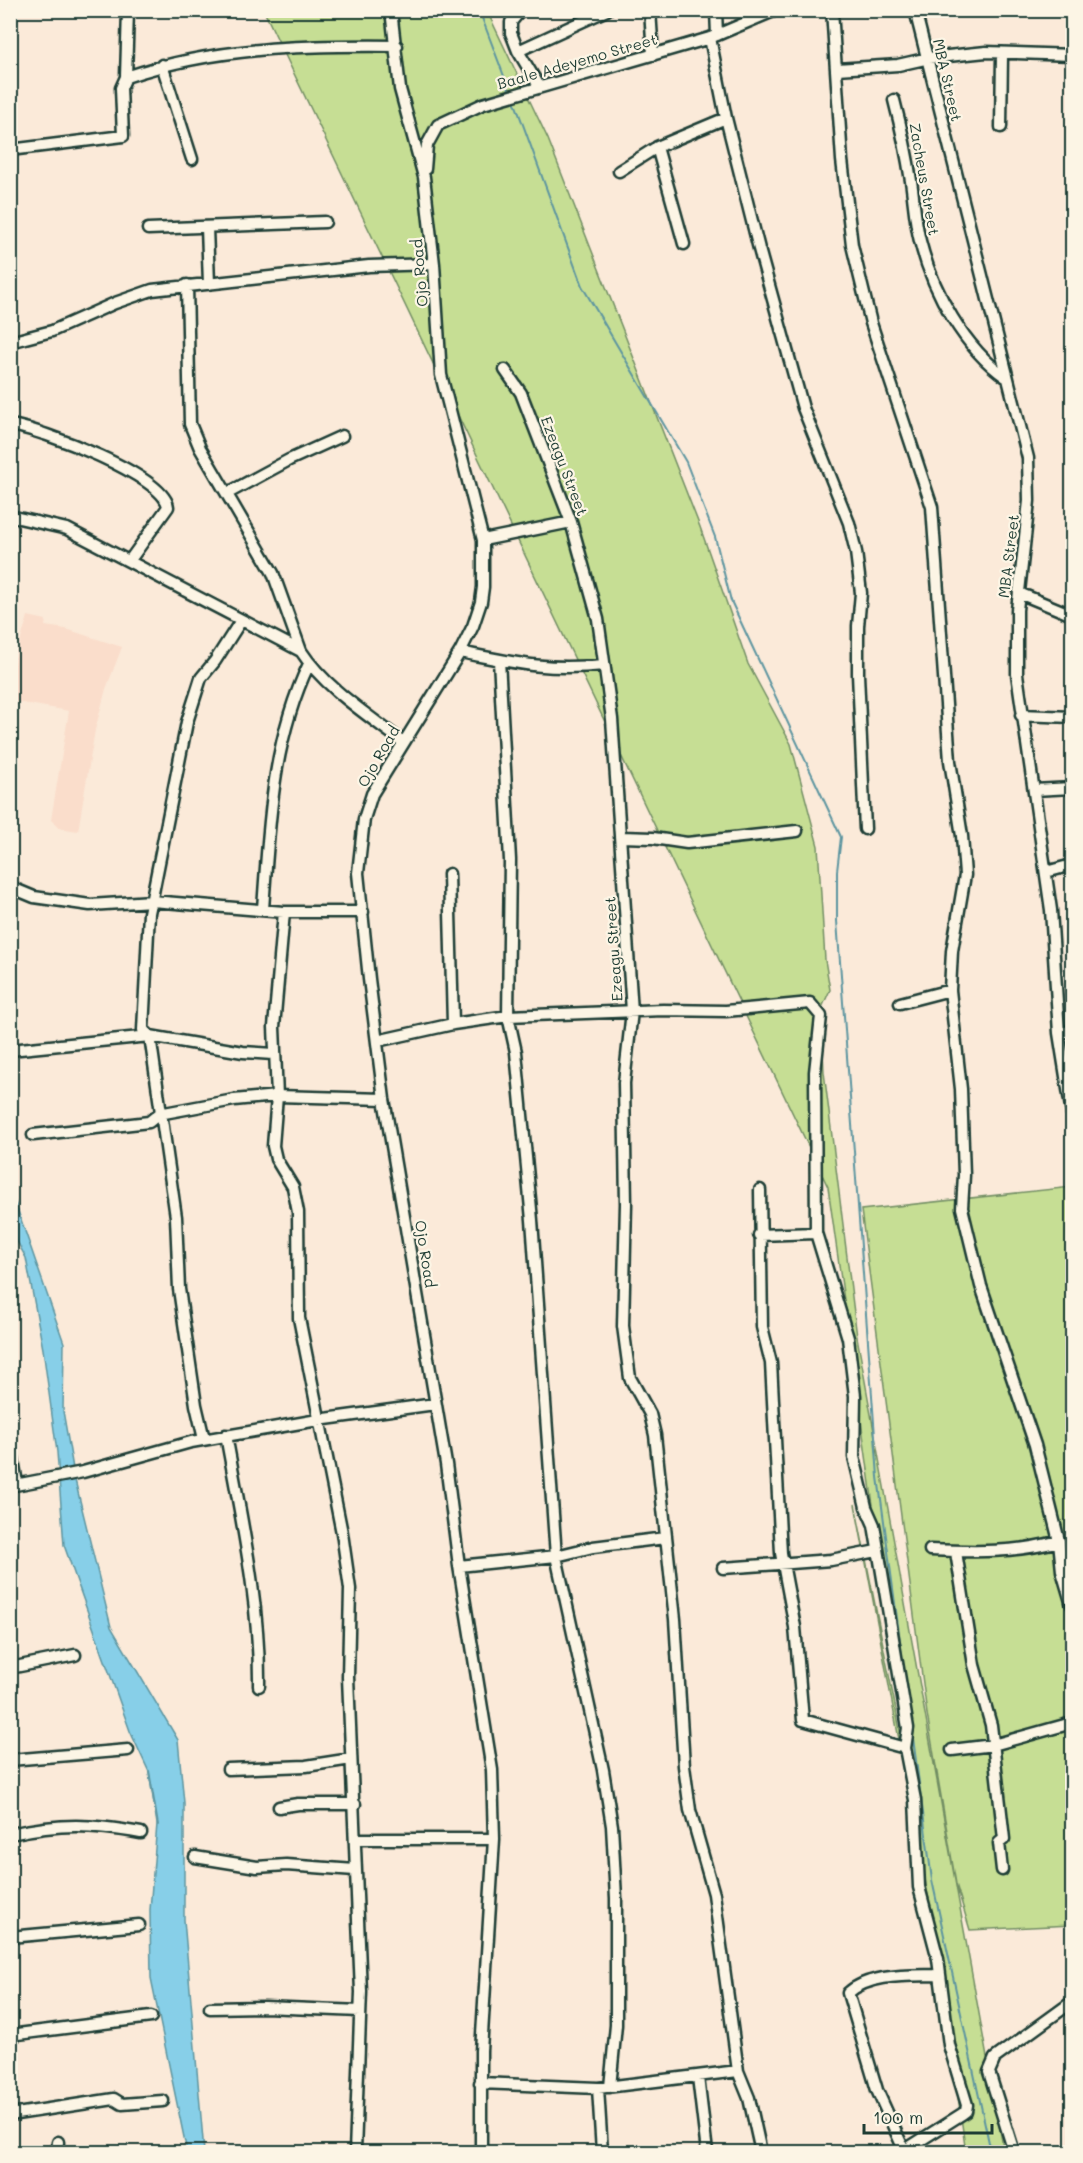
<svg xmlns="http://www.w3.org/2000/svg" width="1083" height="2163" viewBox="0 0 1083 2163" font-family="Mali,sans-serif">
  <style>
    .built { fill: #faddcb }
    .green { fill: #c6de94; stroke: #728e64; stroke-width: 1.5 }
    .water { fill: #87cfe8; stroke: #5d95a0; stroke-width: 1.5 }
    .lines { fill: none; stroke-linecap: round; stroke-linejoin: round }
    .stream { stroke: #5d95a0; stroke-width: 2 }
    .minor-casing { stroke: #1f3d34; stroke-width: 15 }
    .minor { stroke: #fcf5e5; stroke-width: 10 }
    .labels { text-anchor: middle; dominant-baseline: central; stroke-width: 4.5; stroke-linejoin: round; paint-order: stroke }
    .street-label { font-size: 15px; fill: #1f3d34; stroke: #fcf5e5 }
  </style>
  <rect width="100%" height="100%" fill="#fbead9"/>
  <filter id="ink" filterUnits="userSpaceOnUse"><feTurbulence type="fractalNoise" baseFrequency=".0167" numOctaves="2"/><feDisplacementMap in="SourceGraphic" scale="12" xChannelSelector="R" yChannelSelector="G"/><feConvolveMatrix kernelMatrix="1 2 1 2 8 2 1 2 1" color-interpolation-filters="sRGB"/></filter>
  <g filter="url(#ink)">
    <!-- built -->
    <path class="built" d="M28 616 46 620 45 626 66 629 122 647 106 689 95 730 78 831 59 828 51 820 69 711 11 701V672Z"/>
    <!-- green -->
    <path class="green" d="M264 11H487L548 139 700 527 748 664 791 744 818 846 825 960 830 990 821 1010 824 1072 857 1337 1004 2152H966L931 1911 855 1504 917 1816 828 1187Z
      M1072 1187V1925L970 1930 956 1884 927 1714 861 1210Z"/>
    <!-- water -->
    <path class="water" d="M10 1188 64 1343 63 1411 75 1480 111 1627 178 1740 184 1803V1920L204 2152H187L151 1978 150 1910 157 1824 149 1772 130 1731 64 1545 57 1452 43 1349 26 1258 11 1230Z"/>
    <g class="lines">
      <!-- stream -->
      <path class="stream" d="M479 10 510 92
        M514 100 582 286 686 462 715 537 731 601 841 837 837 871V921L878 1477 905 1678
        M912 1731 932 1880 991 2152
        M149 1771 158 1825"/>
      <!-- minor casing -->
      <g class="minor-casing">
        <path id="minor" d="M391 10 400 89 424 177 434 264 441 375 483 540V587L481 602 473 626 460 652 372 794 364 819 358 873 369 979 384 1099 446 1464 459 1566 492 1770 494 1839 481 2051V2152
          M521 10 511 22V33L518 51 539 86
          M650 10 653 55
          M716 10 717 35
          M832 10 842 160 852 245 871 323 932 507 950 761 962 836 965 875 952 951 950 990 961 1089 964 1175 962 1208 981 1286 1035 1445 1059 1541 1062 1571 1072 1605
          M915 10 1028 458 1029 501 1017 610V674L1051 910 1059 1033 1072 1114
          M710 38 726 118 759 249 803 408 849 523 856 552 861 593 858 626V674L865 829
          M518 51 607 10
          M162 65 192 159
          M837 69 898 65 929 58 986 52 1072 55
          M126 77C214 47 305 45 397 46
          M894 100C901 127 907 154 911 181 914 201 915 222 920 241 933 292 964 348 1007 378
          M1001 127 1002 55
          M657 147 684 244
          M10 150 123 136 121 88 126 77 128 10
          M425 169 427 145 438 125 483 104 710 38 776 10
          M619 171 657 147 726 118
          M207 227 209 284
          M148 229 325 222
          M187 285 190 424 200 448 273 573 301 651
          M10 342 52 331 115 303 152 290 369 266 434 264
          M505 370 521 393 571 522 598 619 612 719 632 1011 624 1083 626 1204 623 1326 630 1378 650 1414 655 1435 675 1619 684 1766 690 1810 714 1894 738 2071 749 2098 761 2152
          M10 425C41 429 165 476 168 507L130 560
          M228 493 289 460 342 436
          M10 516 67 529 301 651C325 688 368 715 403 742
          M483 540 571 522
          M1019 593 1072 615
          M460 652C515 663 547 671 604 665
          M499 660 510 860 508 1016 516 1052 532 1220 556 1556 603 1770 612 1826 616 1898V2025L610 2087
          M1021 715 1072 717
          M1034 790 1072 788
          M621 837 653 838 687 843 797 831
          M1046 872 1072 865
          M449 874 453 1024
          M10 887 34 897 90 905 152 901 284 912H363
          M263 909C269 825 272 741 309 664
          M284 912 274 1027 277 1096 273 1146 276 1159 293 1187 298 1212 299 1318 342 1533 350 1589 348 1677 361 1992 355 2152
          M900 1003 950 990
          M1059 1033 1072 1031
          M377 1041 453 1024 508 1016 663 1010 726 1011 810 1003 821 1016 815 1072 816 1233 848 1338 855 1396 854 1457 866 1507 874 1525 908 1728 905 1748 915 1800 919 1887 938 1959 949 2045 967 2105 966 2111 962 2114 905 2150
          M10 1050 150 1036 243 1052 273 1054
          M33 1135 149 1122 159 1114 234 1100 277 1096 384 1099
          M760 1190 762 1327 771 1363 781 1553 795 1627 803 1720 905 1748
          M759 1235 816 1233
          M226 1435C241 1518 260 1602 259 1686
          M204 1439 196 1405 179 1289 176 1217 150 1036 143 1030 149 913 187 722 201 678 215 661 240 622
          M10 1440 17 1484
          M10 1486 83 1472 191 1442 318 1420 435 1404
          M930 1550C975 1552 1016 1553 1059 1541
          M956 1552 974 1665 991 1725 1004 1839 999 1843 1002 1870
          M459 1566 556 1556 593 1547 665 1538
          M723 1568 831 1560 877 1551
          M10 1668 75 1655
          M952 1750 993 1745 1072 1723
          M10 1760 128 1750
          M228 1769 306 1766 351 1759
          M279 1807 298 1804H355
          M10 1834C61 1823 91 1824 141 1833
          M356 1839H494
          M195 1857 257 1867 286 1865 355 1870
          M10 1937 139 1925
          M210 2008 265 2007 360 2011
          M10 2035 151 2017
          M698 2077 707 2152
          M480 2083 598 2088 738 2071
          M598 2088 602 2152
          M10 2115 114 2099 122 2104 163 2101
          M57 2152 58 2142
          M905 2152 877 2090 848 1993C870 1973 911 1976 939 1975
          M1014 2152 989 2072 995 2058 1072 2002"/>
      </g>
      <!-- minor -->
      <use href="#minor" class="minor"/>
    </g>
  </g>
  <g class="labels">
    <!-- street labels -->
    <g class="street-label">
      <text transform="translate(577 61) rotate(-16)">Baale Adeyemo Street</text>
      <text transform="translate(948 80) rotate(77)">MBA Street</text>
      <text transform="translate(925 179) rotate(80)">Zacheus Street</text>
      <text transform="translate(419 273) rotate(-95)">Ojo Road</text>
      <text transform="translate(565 466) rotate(69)">Ezeagu Street</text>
      <text transform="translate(1008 556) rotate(-83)">MBA Street</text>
      <text transform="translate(378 756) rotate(-60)">Ojo Road</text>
      <text transform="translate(613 949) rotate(-94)">Ezeagu Street</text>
      <text transform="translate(426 1254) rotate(81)">Ojo Road</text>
    </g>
  </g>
  <!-- margin -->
  <rect width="1083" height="2163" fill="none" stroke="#fcf5e5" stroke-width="36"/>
  <rect x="18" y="18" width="1047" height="2127" fill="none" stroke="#1f3d34" stroke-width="2" filter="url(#ink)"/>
  <!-- scale -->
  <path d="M864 2124v9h128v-9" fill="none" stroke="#1f3d34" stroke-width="3"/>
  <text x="873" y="2124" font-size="18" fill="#1f3d34" stroke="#fcf5e5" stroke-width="4.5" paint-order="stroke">100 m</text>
</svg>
